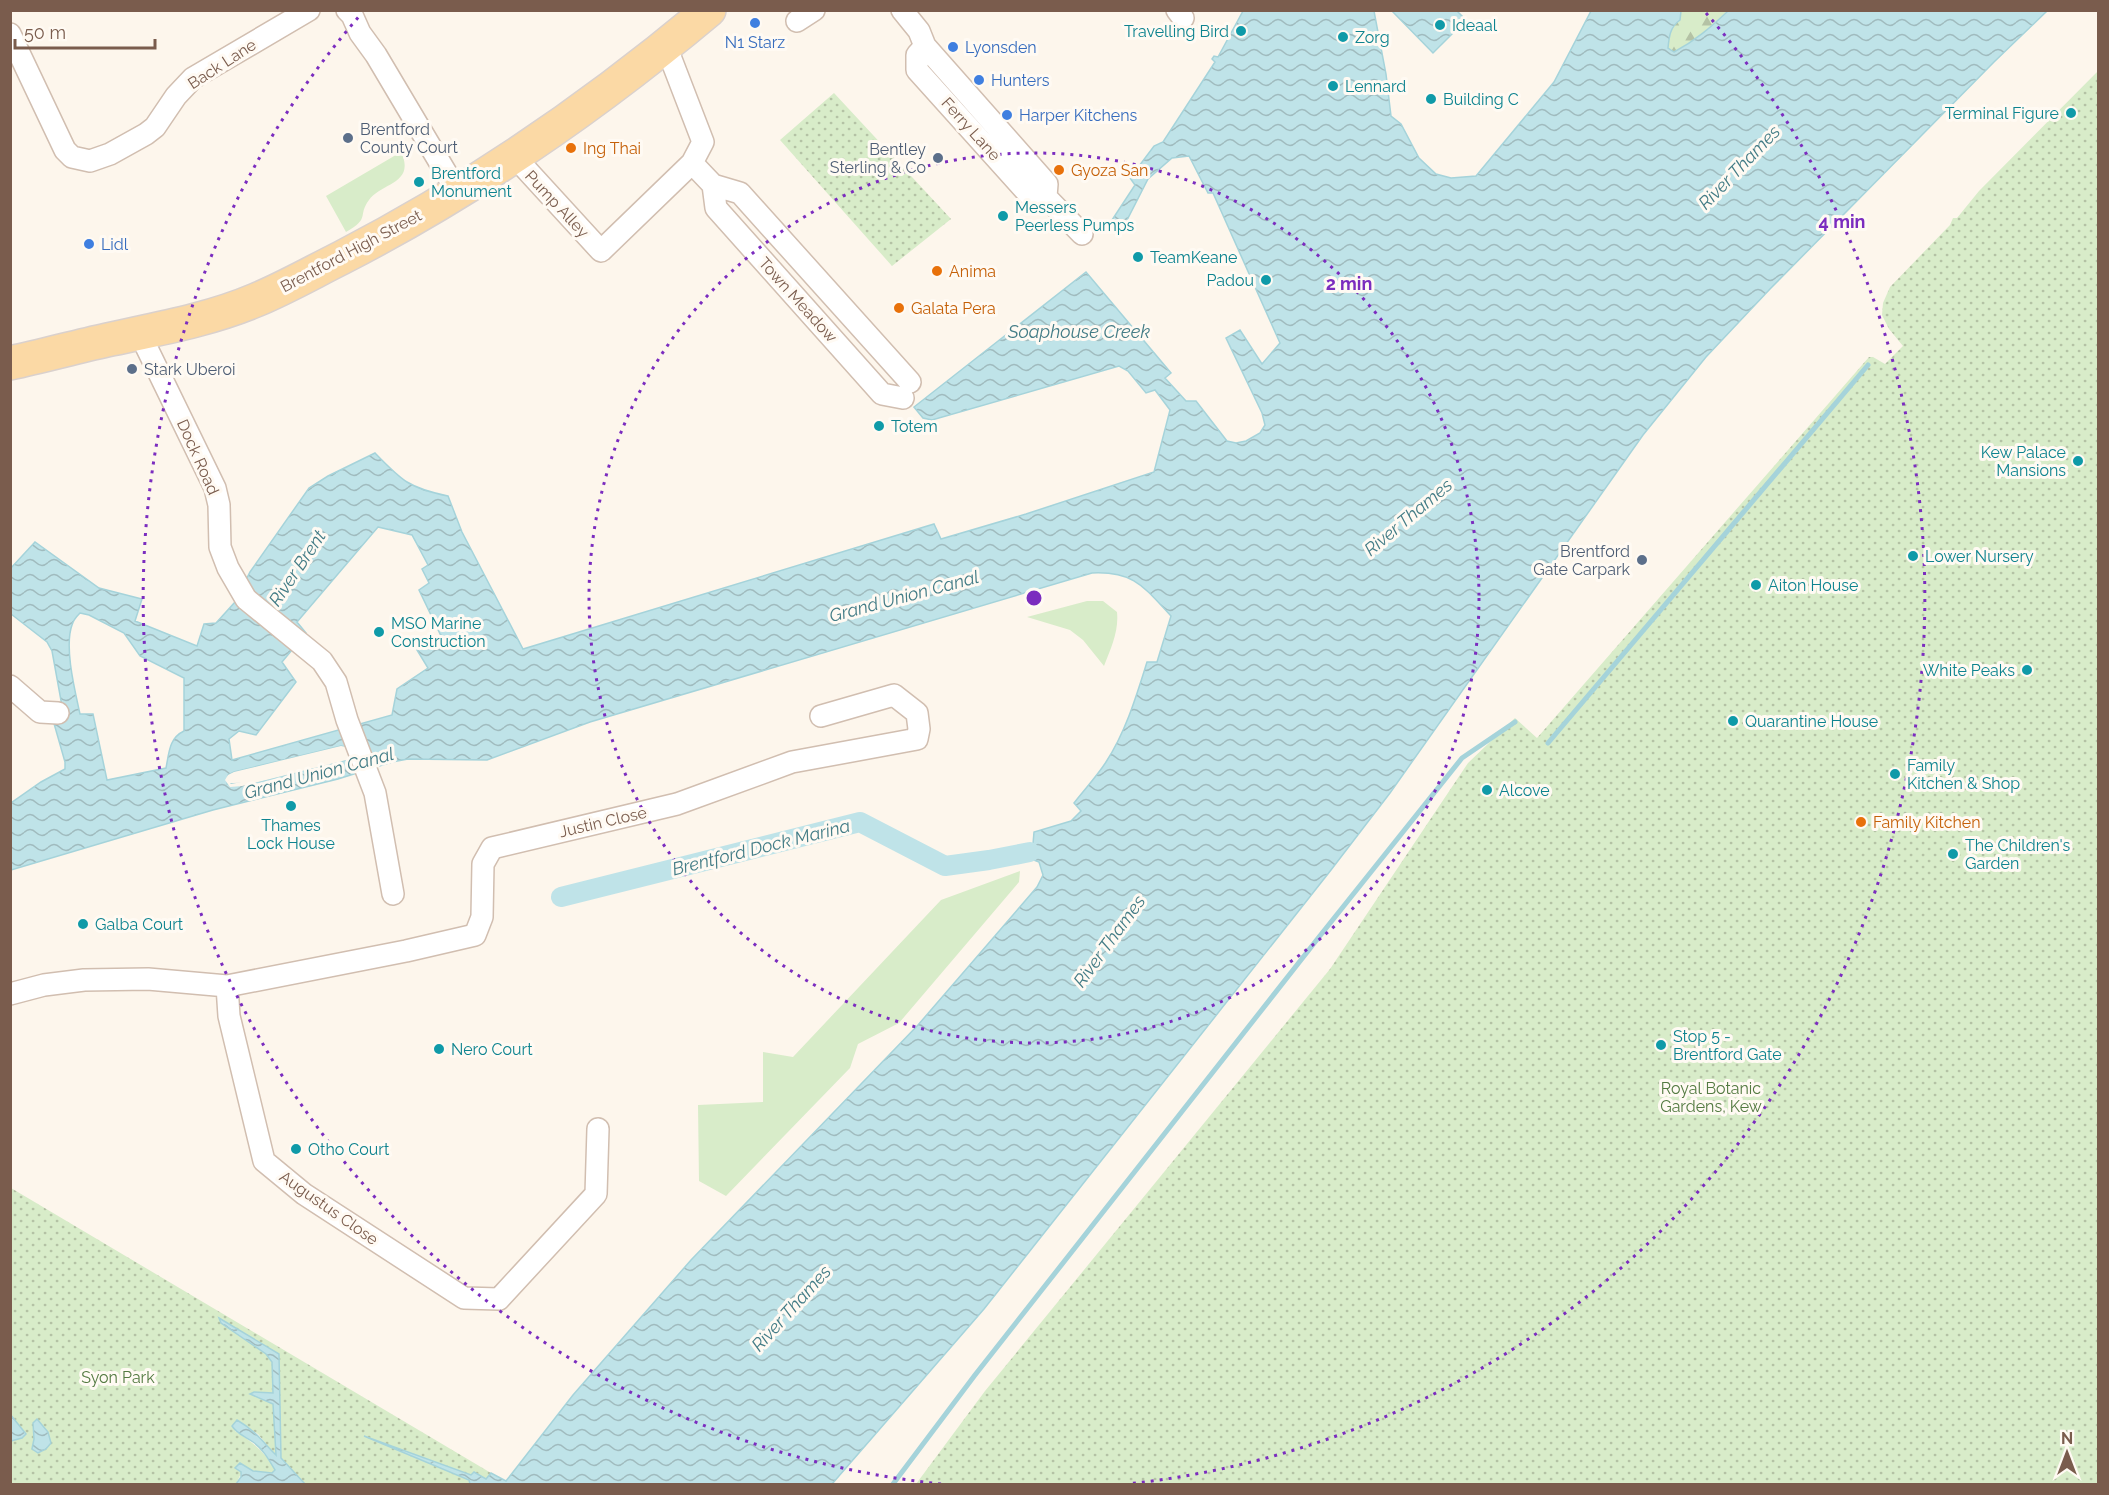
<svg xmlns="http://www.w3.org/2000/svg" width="2109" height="1495" viewBox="0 0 2109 1495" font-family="Raleway,sans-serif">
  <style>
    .green { fill: #d8ecc9 }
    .forest { fill: url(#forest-firs) }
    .garden { fill: url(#garden-dots) }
    .water { fill: url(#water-waves); stroke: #a5d3da; stroke-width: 1.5; fill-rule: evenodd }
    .pier { fill: #fdf6ec; fill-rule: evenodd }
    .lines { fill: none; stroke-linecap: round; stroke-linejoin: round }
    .stream { stroke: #a5d3da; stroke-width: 5 }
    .canal { stroke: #bfe3e8; stroke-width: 20 }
    .street-casing { stroke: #d1beb0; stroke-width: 24 }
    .primary-casing { stroke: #dad1cd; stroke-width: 36 }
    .street { stroke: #fff; stroke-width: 21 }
    .primary { stroke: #fbd9a5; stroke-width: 33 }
    .ring { fill: none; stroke: #7b2cbf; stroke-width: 3; stroke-dasharray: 3 6 }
    .shop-dot { fill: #3f7fe0; stroke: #fffaf3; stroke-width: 2 }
    .culture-dot { fill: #0f9aa8; stroke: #fffaf3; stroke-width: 2 }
    .service-dot { fill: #5c6f8a; stroke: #fffaf3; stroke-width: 2 }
    .food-dot { fill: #e8710a; stroke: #fffaf3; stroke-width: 2 }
    .labels { text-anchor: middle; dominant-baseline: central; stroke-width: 6; stroke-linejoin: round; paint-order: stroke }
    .culture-label { font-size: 16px; fill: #0d838f; stroke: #fffaf3; text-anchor: start }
    .shop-label { font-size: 16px; fill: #366cbe; stroke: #fffaf3; text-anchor: start }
    .street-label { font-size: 16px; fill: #7a5c4d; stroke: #fffaf3 }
    .service-label { font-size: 16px; fill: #4e5e75; stroke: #fffaf3; text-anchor: start }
    .food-label { font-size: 16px; fill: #c56008; stroke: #fffaf3; text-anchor: start }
    .park-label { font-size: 16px; fill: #537a41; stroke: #fffaf3 }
    .water-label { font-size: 18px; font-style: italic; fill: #437c86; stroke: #fffaf3 }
    .centre { fill: #7b2cbf; stroke: #fffaf3; stroke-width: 3 }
    .ring-label { font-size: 18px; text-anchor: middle; font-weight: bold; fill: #7b2cbf; stroke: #fffaf3; stroke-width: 6; stroke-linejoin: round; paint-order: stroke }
  </style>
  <defs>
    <pattern id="forest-firs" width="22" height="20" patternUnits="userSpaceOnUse" patternTransform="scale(1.5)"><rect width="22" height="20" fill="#d8ecc9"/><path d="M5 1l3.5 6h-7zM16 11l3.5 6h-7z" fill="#b4c2a5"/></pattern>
    <pattern id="garden-dots" width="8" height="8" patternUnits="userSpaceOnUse" patternTransform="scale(1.5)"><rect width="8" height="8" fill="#d8ecc9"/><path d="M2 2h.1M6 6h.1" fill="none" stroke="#b4c2a5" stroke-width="1.8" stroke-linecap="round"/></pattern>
    <pattern id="water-waves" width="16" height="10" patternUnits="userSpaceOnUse" patternTransform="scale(1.5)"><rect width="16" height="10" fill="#bfe3e8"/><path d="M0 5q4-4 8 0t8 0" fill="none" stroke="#a0bbbe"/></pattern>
  </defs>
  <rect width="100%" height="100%" fill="#fdf6ec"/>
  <!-- green -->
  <path class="green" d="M401 152C416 184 381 183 369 200 357 216 371 218 346 232L326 196Z
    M1087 601H1103L1117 612C1119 631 1111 648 1104 666L1083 640 1070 630 1027 617Z
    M1020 871 1019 882 899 1023 858 1044 850 1068 726 1196 699 1181 698 1105 763 1102V1052L793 1057 941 900Z"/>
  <!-- forest -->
  <path class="forest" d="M1681 11H1727C1711 27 1695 41 1674 52L1668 49C1669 37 1670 27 1680 20Z"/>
  <!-- garden -->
  <path class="garden" d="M2098 71V1484H916L985 1391 1330 969 1468 763 1515 718 1537 738 1869 357H1873L1885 364 1903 346 1889 329 1882 315 1883 303 1890 287 1950 225 1953 218H1957L1979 191Z
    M834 93 951 219 892 266 780 140Z
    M11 1188 491 1473 486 1479 471 1476 384 1444 470 1480V1484H305L281 1458 278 1354 222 1323 266 1354 272 1362 273 1393 254 1392 251 1394 273 1404 276 1456 258 1434 237 1421 235 1431C253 1442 265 1453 276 1470L272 1473 253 1471 244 1467 236 1484H11Z"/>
  <!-- water -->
  <path class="water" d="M1243 11H1374L1386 74 1391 116 1401 124 1419 158 1436 174 1451 178 1476 176 1554 82 1591 11H1681L1680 20C1670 27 1669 37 1668 48L1674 52C1695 41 1711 27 1728 11H2047L1994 62 1770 289 1706 357 1643 435 1390 793 1331 870 984 1309 832 1484H470L469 1480 364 1436 471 1475 474 1472 486 1479 491 1473 506 1481 573 1395 691 1260 918 1025 1037 887 1043 875 1039 862 1031 859 1029 845 1033 844 1034 832 1071 821 1081 811 1074 803C1084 790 1097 776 1106 762 1126 731 1136 697 1147 662H1157L1171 616C1144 587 1134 571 1092 573L590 722 487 760 408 759 392 762 338 779 213 810 11 870V803L41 782 65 769V762L53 720 64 717 52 651 47 642 11 614 10 569 35 542 99 588 142 599 135 621 197 646 204 624 216 623 235 602 250 572 309 488 328 476 375 453C402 481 409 488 448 496L462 532 523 649 934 524 941 539 1026 514 1154 472 1170 410 1155 390 1146 393 1128 371 1119 366 932 420 923 418 914 407 1086 272 1171 373 1165 378 1186 401H1196L1227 441 1236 443 1246 441 1260 433 1265 425 1262 413 1226 338 1240 330 1262 364 1280 343 1213 193H1208L1189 156 1172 158 1148 179 1124 226 1112 220 1135 185 1130 178 1154 146 1163 142 1215 62 1212 59 1214 56 1218 57ZM378 527 412 535 428 565 422 569 429 583 419 590 441 636 417 650 428 668 397 689 392 715 232 760 229 739 239 731 256 735 296 682 282 662 306 633 297 622ZM80 613 89 615 124 633 140 656 184 678V731C169 738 169 753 166 768L107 780 93 714H80C75 691 64 647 72 625 73 621 77 616 80 613ZM341 746 351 748 346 760 253 783 227 784 228 775 234 772Z
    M1392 11H1457L1466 20 1433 53Z
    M219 1318 279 1354 281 1458 305 1484H236L241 1477V1472L235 1468 240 1463 253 1471 272 1473 275 1470C269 1460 263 1449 253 1442 246 1437 237 1434 232 1426L237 1420C257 1432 261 1440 276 1455L273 1404 250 1394 254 1392 273 1393 272 1362 266 1354 221 1323Z
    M10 1414 26 1434 22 1438 11 1441Z
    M37 1419 48 1432 51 1443 46 1449 38 1453 32 1449 34 1439 33 1423Z"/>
  <!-- pier -->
  <path class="pier" d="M341 746 351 748 353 754 346 760 242 786 230 787 225 780 228 775 234 772ZM341 749 349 751V753L344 757 252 780 231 784 228 781 235 775Z"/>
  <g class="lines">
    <!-- stream -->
    <path class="stream" d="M1548 743 1868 365
      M893 1484 975 1375 1319 937 1462 758 1515 722"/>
    <!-- canal -->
    <path class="canal" d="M561 897 860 822 945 866 989 860 1030 852"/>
    <!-- street casing -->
    <g class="street-casing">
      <path id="street" d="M347 10 352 15 360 33 376 55 458 193
        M902 10 919 31 925 46
        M1177 10 1183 18
        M797 21 814 10
        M10 34 65 150 72 157 90 161 110 154 146 134 155 127 176 96 193 78 309 10
        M514 156 601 251 692 163 703 142 666 46
        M692 163 713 185 716 208 882 394 903 398
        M713 185 740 193 910 382
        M1046 197 1033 199 917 70V55L925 46 1047 184 1046 197 1082 234
        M140 334 215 488 219 505 220 547 228 568 246 599 322 661 336 682 347 720 375 793 393 894
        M10 686 40 712 58 713
        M227 986 229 1016 264 1161 304 1194 464 1298 499 1299 596 1194 598 1129
        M10 994 44 985 84 980 148 979 227 986 406 951 475 935 482 917 483 864 492 848 677 804 792 762 917 739 919 729 917 713 894 695 821 716"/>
    </g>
    <!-- primary casing -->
    <g class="primary-casing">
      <path id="primary" d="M10 363C43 356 75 347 107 340 157 329 209 320 256 300 285 288 313 272 341 258 471 191 597 104 709 10"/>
    </g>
    <!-- street -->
    <use href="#street" class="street"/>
    <!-- primary -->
    <use href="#primary" class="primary"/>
  </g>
  <!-- distance rings -->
  <g class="ring">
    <circle cx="1034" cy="598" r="445"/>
    <path d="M941 1484A891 891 0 0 1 362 13M1706 13A891 891 0 0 1 1127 1484"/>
  </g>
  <!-- markers -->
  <g class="shop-dot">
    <circle cx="755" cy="23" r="6"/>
    <circle cx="953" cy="47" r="6"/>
    <circle cx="979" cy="80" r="6"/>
    <circle cx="1007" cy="115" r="6"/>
    <circle cx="89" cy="244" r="6"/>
  </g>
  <g class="culture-dot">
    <circle cx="1440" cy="25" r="6"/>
    <circle cx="1241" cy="31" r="6"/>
    <circle cx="1343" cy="37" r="6"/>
    <circle cx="1333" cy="86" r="6"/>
    <circle cx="1431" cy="99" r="6"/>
    <circle cx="2071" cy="113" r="6"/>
    <circle cx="419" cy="182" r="6"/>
    <circle cx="1003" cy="216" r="6"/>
    <circle cx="1138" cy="257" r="6"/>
    <circle cx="1266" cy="280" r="6"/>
    <circle cx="879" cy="426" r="6"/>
    <circle cx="2078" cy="461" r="6"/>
    <circle cx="1913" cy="556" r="6"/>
    <circle cx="1756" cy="585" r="6"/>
    <circle cx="379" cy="632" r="6"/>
    <circle cx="2027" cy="670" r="6"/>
    <circle cx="1733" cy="721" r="6"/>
    <circle cx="1895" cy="774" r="6"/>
    <circle cx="1487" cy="790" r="6"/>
    <circle cx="291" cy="806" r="6"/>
    <circle cx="1953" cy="854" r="6"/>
    <circle cx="83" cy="924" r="6"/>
    <circle cx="1661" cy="1045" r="6"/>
    <circle cx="439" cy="1049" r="6"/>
    <circle cx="296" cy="1149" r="6"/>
  </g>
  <g class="service-dot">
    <circle cx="348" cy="138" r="6"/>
    <circle cx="938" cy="158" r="6"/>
    <circle cx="132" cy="369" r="6"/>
    <circle cx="1642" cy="560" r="6"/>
  </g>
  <g class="food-dot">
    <circle cx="571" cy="148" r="6"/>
    <circle cx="1059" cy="170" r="6"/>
    <circle cx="937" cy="271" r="6"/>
    <circle cx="899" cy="308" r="6"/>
    <circle cx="1861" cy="822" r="6"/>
  </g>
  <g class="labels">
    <!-- culture labels -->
    <g class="culture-label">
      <text x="1452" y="25">Ideaal</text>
      <text x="1229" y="31" text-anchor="end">Travelling Bird</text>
      <text x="1355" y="37">Zorg</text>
      <text x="1345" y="86">Lennard</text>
      <text x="1443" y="99">Building C</text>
      <text x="2059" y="113" text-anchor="end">Terminal Figure</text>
      <text x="431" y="173">Brentford<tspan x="431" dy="18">Monument</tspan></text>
      <text x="1015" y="207">Messers<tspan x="1015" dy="18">Peerless Pumps</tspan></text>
      <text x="1150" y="257">TeamKeane</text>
      <text x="1254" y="280" text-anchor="end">Padou</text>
      <text x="891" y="426">Totem</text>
      <text x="2066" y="452" text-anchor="end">Kew Palace<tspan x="2066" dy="18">Mansions</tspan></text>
      <text x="1925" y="556">Lower Nursery</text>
      <text x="1768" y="585">Aiton House</text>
      <text x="391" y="623">MSO Marine<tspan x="391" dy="18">Construction</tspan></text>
      <text x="2015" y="670" text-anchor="end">White Peaks</text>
      <text x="1745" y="721">Quarantine House</text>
      <text x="1907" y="765">Family<tspan x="1907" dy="18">Kitchen &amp; Shop</tspan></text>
      <text x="1499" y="790">Alcove</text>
      <text x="291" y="825" text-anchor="middle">Thames<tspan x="291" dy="18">Lock House</tspan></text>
      <text x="1965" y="845">The Children's<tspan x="1965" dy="18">Garden</tspan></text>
      <text x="95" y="924">Galba Court</text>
      <text x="1673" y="1036">Stop 5 -<tspan x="1673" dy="18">Brentford Gate</tspan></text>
      <text x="451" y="1049">Nero Court</text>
      <text x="308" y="1149">Otho Court</text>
    </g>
    <!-- shop labels -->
    <g class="shop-label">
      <text x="755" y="42" text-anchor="middle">N1 Starz</text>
      <text x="965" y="47">Lyonsden</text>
      <text x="991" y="80">Hunters</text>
      <text x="1019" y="115">Harper Kitchens</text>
      <text x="101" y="244">Lidl</text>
    </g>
    <!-- street labels -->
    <g class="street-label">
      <text transform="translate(222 64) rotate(-33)">Back Lane</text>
      <text transform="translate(971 129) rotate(48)">Ferry Lane</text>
      <text transform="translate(557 204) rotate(47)">Pump Alley</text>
      <text transform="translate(351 251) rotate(-28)">Brentford High Street</text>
      <text transform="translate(798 300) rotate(48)">Town Meadow</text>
      <text transform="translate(198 457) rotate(66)">Dock Road</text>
      <text transform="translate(603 822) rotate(-13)">Justin Close</text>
      <text transform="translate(329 1208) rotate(35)">Augustus Close</text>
    </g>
    <!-- service labels -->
    <g class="service-label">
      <text x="360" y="129">Brentford<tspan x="360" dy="18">County Court</tspan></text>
      <text x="926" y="149" text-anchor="end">Bentley<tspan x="926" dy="18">Sterling &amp; Co</tspan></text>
      <text x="144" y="369">Stark Uberoi</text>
      <text x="1630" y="551" text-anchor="end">Brentford<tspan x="1630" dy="18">Gate Carpark</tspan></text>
    </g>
    <!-- food labels -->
    <g class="food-label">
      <text x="583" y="148">Ing Thai</text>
      <text x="1071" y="170">Gyoza San</text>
      <text x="949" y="271">Anima</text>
      <text x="911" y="308">Galata Pera</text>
      <text x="1873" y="822">Family Kitchen</text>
    </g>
    <!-- park labels -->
    <g class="park-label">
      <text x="1711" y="1088">Royal Botanic<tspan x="1711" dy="18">Gardens, Kew</tspan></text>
      <text x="118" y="1377">Syon Park</text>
    </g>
    <!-- water labels -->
    <g class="water-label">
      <text transform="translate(1739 167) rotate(-46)">River Thames</text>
      <text x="1079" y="331">Soaphouse Creek</text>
      <text transform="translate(1408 517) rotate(-40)">River Thames</text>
      <text transform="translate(297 568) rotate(-56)">River Brent</text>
      <text transform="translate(904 596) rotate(-15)">Grand Union Canal</text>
      <text transform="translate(319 773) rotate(-15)">Grand Union Canal</text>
      <text transform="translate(761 847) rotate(-14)">Brentford Dock Marina</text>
      <text transform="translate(1109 941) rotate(-54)">River Thames</text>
      <text transform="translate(791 1308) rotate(-48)">River Thames</text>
    </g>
  </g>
  <circle cx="1034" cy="598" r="9" class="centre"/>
  <g class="ring-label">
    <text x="1842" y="228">4 min</text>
    <text x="1349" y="290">2 min</text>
  </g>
  <!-- border -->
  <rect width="2109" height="1495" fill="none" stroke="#7a5c4d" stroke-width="24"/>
  <!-- north arrow -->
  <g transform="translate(2067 1453)" stroke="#fffaf3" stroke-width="4.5" paint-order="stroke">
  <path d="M0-4.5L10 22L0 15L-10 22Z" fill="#7a5c4d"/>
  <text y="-9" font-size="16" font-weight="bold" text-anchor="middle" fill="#7a5c4d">N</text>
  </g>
  <!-- scale -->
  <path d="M15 39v9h140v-9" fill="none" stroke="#7a5c4d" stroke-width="3"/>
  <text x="24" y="39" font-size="18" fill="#7a5c4d" stroke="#fffaf3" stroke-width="4.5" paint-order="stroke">50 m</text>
</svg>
